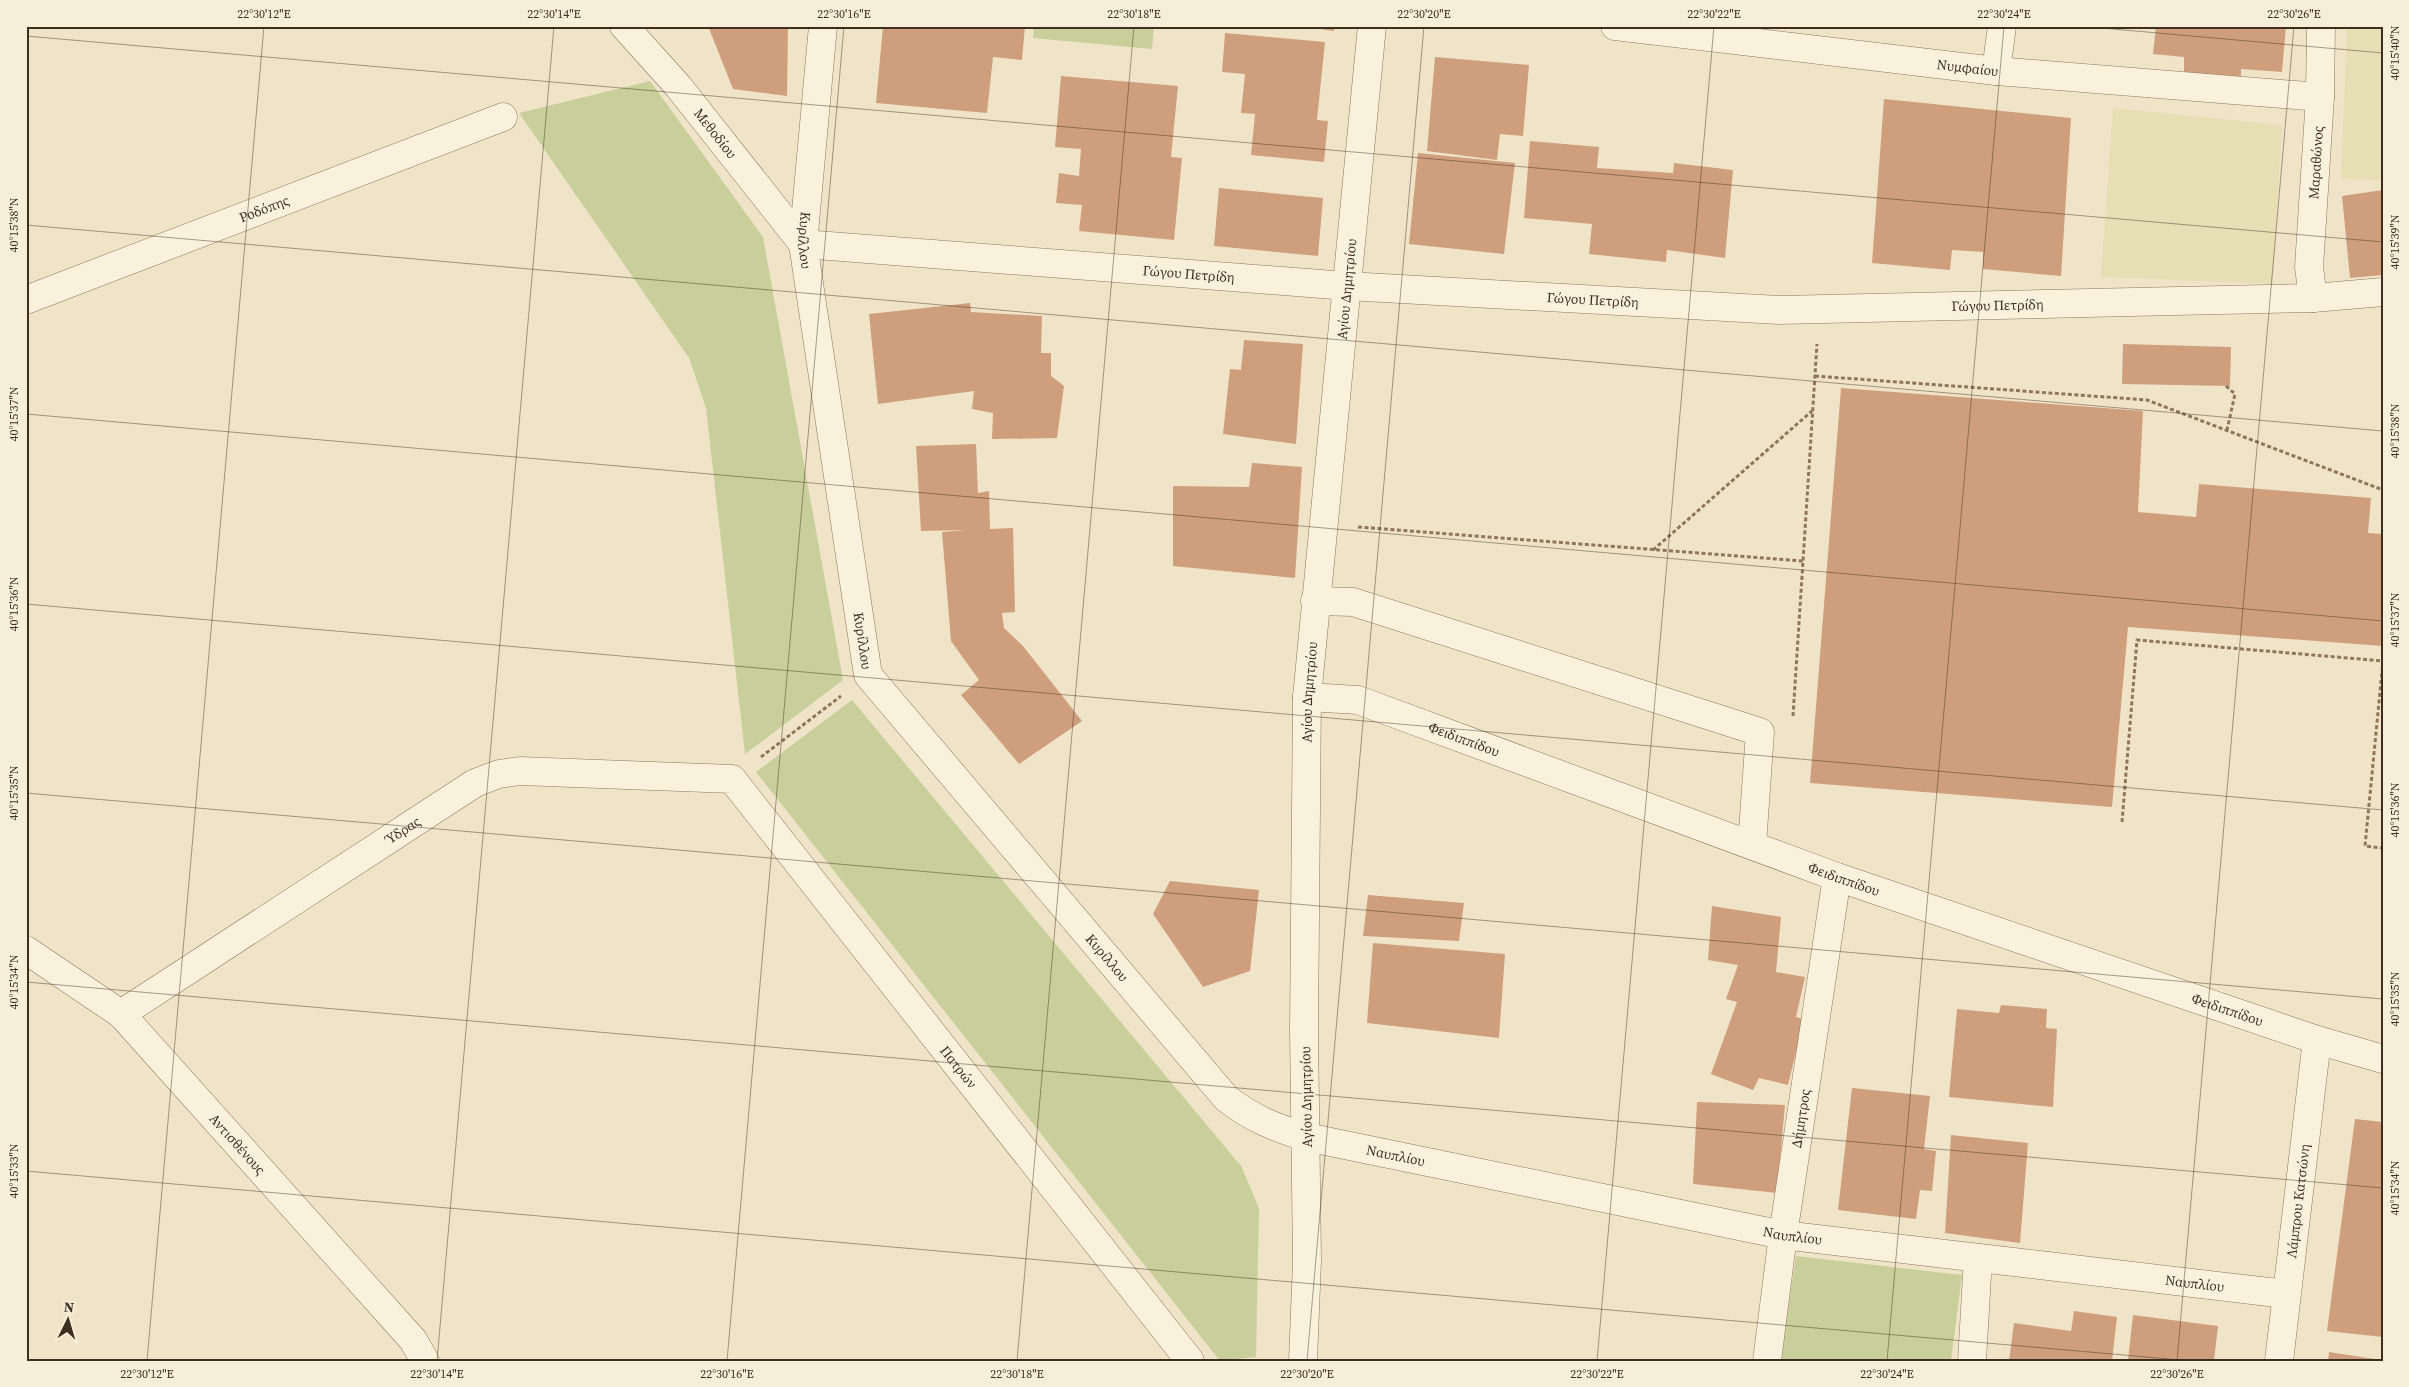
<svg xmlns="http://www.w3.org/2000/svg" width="2409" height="1387" viewBox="0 0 2409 1387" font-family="'Source Serif 4',serif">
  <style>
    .farmland { fill: #e6deb5 }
    .green { fill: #c9cf9b }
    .building { fill: #cf9f7d }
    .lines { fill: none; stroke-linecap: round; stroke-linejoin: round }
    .minor-casing { stroke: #8d765c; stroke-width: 29 }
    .path { stroke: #8d765c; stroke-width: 3; stroke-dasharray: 4 2.5; stroke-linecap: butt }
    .minor { stroke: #faf1dc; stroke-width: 28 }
    .ticks { fill: none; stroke: #3d2e20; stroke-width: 1; stroke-opacity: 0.45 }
    .labels { text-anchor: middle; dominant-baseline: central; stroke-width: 4; stroke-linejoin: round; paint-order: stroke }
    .street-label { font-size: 14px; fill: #3d2e20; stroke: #f7eed8 }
    .neatline { fill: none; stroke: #3d2e20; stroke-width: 2 }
    .ticks-label { font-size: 12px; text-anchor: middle; fill: #3d2e20 }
  </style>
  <rect width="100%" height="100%" fill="#f0e4c8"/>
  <!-- farmland -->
  <path class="farmland" d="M2347 26H2383V180L2341 179Z
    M2113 108 2282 125 2273 284 2101 277Z"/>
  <!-- green -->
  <path class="green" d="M1034 26H1154L1152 49 1033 38Z
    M650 81 763 237 843 680 745 754 706 408 689 358 519 113Z
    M852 700 1241 1166 1259 1208 1256 1357 1220 1361 756 772Z
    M1796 1256 1962 1275 1951 1361H1780Z"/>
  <!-- building -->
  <path class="building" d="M708 26H788L787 96 733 89Z
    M883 26H1025L1022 60 993 57 987 113 876 103Z
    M1299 26H1335L1334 31Z
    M2156 26H2286L2282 72 2241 69V77L2184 72V57L2153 54Z
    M1225 33 1325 42 1317 120 1328 121 1324 162 1251 155 1255 114 1241 113 1245 74 1222 72Z
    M1435 57 1529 65 1523 136 1500 134 1497 160 1427 151Z
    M1061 76 1178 86 1171 157 1182 158 1174 240 1079 231 1082 205 1056 203 1059 173 1079 176 1081 149 1055 147Z
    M1884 99 2071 118 2061 276 1983 269V252L1952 250 1950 270 1872 263Z
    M1530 141 1599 147 1597 168 1673 173 1674 163 1733 170 1725 258 1667 250 1666 262 1589 254 1592 224 1524 218Z
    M1418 153 1515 163 1504 254 1409 244Z
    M1219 188 1323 198 1318 256 1214 246Z
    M2383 190V275L2350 278 2342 196Z
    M970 303 971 312 1042 316 1041 353H1051V376L1064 386 1057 438 992 439 993 413 972 409 974 391 878 404 869 314Z
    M1244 340 1303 344 1296 444 1223 434 1230 369 1241 370Z
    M2123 344 2231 347 2230 386 2122 384Z
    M1841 388 2143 411 2138 512 2196 517 2199 484 2371 498 2368 533 2383 534V646L2128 627 2112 807 1810 783Z
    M976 444 978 493 989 491 990 529 1013 528 1015 612 1002 613 1004 628 1023 646 1082 721 1019 764 961 695 979 680 951 641 942 532 966 530 921 531 916 446Z
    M1252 463 1302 467 1295 578 1173 566V486L1249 487Z
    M1170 881 1259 890 1250 971 1203 987 1153 914Z
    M1368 895 1464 903 1459 941 1363 936Z
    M1712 906 1781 917 1776 972 1805 977 1796 1017 1804 1019 1788 1085 1759 1078 1753 1090 1711 1074 1737 1002 1726 999 1738 965 1708 960Z
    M1373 943 1505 954 1499 1038 1367 1023Z
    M2001 1005 2047 1009 2046 1028 2057 1029 2053 1107 1949 1097 1957 1009 1999 1013Z
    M1852 1088 1930 1096 1924 1149 1936 1151 1932 1191 1920 1190 1916 1219 1838 1210Z
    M1697 1102 1785 1105 1777 1193 1693 1184Z
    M2355 1119 2383 1122V1337L2327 1331Z
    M1951 1135 2028 1143 2020 1243 1945 1233Z
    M2074 1311 2117 1317 2112 1361H2009L2014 1323 2071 1331Z
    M2133 1315 2218 1326 2214 1361 2128 1360Z
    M2329 1352 2381 1360V1361H2328Z"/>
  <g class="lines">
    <!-- minor casing -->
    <g class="minor-casing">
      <g id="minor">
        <path id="s1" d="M624 26 678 86 803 244 1347 286 1779 310 2313 298 2383 292"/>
        <path id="s2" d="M823 26 803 244 868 675 1226 1098C1251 1118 1276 1128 1306 1137L1783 1235 2286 1294"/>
        <path id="s3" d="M1615 26 1996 71 2320 97"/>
        <path d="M1996 71 2002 26"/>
        <path id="s4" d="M2313 298 2309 267 2320 97 2321 26"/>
        <path id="s5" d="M26 300 503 117"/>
        <path d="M1315 601 1353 602 1760 732 1752 845"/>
        <path id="s6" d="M1307 697 1358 700 1837 877 2317 1040 2383 1059"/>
        <path id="s7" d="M26 950 121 1014 413 1340 425 1361"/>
        <path id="s8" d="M121 1014 475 783 499 774 520 771 732 779 1190 1361"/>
        <path id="s9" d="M1303 1361 1307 1261 1304 1030 1307 697 1372 26"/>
        <path id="s10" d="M1767 1361 1783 1235 1837 877"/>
        <path d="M1972 1361 1978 1258"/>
        <path id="s11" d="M2279 1361 2317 1040"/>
      </g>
    </g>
    <!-- path -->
    <path class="path" d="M1815 376 2147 400 2383 490
      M2226 386 2235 394 2227 430
      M1358 527 1803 561
      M1653 550 1812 411
      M1793 716 1817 344
      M761 757 841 696
      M2122 822 2137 640 2383 661 2365 846 2383 848"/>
    <!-- minor -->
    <use href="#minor" class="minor"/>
  </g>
  <!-- ticks -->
  <path class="ticks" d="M2079 26 2383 53M26 36 2383 242M26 225 2383 431M26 414 2383 621M26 604 2383 810M26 793 2383 999M26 982 2383 1188M26 1171 2192 1361M26 1361H29M147 1361 264 26M437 1361 554 26M727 1361 844 26M1017 1361 1134 26M1307 1361 1424 26M1597 1361 1714 26M1887 1361 2004 26M2177 1361 2294 26"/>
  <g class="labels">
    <!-- street labels -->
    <g class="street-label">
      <text stroke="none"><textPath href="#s3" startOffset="355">Νυμφαίου</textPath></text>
      <text stroke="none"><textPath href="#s1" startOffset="141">Μεθοδίου</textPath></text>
      <text stroke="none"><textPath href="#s4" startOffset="136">Μαραθώνος</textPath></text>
      <text stroke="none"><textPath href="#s5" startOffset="255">Ροδόπης</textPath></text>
      <text stroke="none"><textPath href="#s2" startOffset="215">Κυρίλλου</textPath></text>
      <text stroke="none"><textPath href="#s1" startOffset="669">Γώγου Πετρίδη</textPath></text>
      <text stroke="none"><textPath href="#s9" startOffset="1074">Αγίου Δημητρίου</textPath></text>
      <text stroke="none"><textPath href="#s1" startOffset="1074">Γώγου Πετρίδη</textPath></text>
      <text stroke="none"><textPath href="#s1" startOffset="1479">Γώγου Πετρίδη</textPath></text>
      <text stroke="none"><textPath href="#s2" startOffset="620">Κυρίλλου</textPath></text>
      <text stroke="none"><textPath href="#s9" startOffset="669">Αγίου Δημητρίου</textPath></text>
      <text stroke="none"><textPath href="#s6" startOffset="164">Φειδιππίδου</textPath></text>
      <text stroke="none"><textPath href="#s8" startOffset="336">Ύδρας</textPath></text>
      <text stroke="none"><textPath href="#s6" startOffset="569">Φειδιππίδου</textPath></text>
      <text stroke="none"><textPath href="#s2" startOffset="1025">Κυρίλλου</textPath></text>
      <text stroke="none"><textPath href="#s6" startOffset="974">Φειδιππίδου</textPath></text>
      <text stroke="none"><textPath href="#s8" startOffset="1048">Πατρών</textPath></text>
      <text transform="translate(1306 1097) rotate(-91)">Αγίου Δημητρίου</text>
      <text stroke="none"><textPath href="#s10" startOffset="245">Δήμητρος</textPath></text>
      <text stroke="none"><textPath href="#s7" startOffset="289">Αντισθένους</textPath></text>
      <text stroke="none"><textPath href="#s2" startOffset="1390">Ναυπλίου</textPath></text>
      <text stroke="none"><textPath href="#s11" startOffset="161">Λάμπρου Κατσώνη</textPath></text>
      <text stroke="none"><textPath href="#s2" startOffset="1795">Ναυπλίου</textPath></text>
      <text stroke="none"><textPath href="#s2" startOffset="2200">Ναυπλίου</textPath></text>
    </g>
  </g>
  <!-- border -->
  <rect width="2409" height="1387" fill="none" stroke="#f7eed8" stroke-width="55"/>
  <!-- north arrow -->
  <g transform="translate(68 1320) rotate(5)" stroke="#f7eed8" stroke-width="4" paint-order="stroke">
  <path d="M0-4L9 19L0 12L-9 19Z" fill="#3d2e20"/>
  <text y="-8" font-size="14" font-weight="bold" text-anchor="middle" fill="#3d2e20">N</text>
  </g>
  <rect x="28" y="28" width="2354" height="1332" class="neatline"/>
  <g class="ticks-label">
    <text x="264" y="18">22°30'12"E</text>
    <text x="554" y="18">22°30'14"E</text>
    <text x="844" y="18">22°30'16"E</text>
    <text x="1134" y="18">22°30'18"E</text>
    <text x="1424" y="18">22°30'20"E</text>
    <text x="1714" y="18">22°30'22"E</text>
    <text x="2004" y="18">22°30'24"E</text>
    <text x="2294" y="18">22°30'26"E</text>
    <text transform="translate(2395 53) rotate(-90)" y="4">40°15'40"N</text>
    <text transform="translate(14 225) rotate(-90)" y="4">40°15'38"N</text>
    <text transform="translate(2395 242) rotate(-90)" y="4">40°15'39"N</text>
    <text transform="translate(14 414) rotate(-90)" y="4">40°15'37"N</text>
    <text transform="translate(2395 431) rotate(-90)" y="4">40°15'38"N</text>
    <text transform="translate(14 604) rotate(-90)" y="4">40°15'36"N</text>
    <text transform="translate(2395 620) rotate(-90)" y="4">40°15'37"N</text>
    <text transform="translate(14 793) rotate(-90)" y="4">40°15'35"N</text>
    <text transform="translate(2395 810) rotate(-90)" y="4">40°15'36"N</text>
    <text transform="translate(14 982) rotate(-90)" y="4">40°15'34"N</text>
    <text transform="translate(2395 999) rotate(-90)" y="4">40°15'35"N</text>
    <text transform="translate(14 1171) rotate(-90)" y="4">40°15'33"N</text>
    <text transform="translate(2395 1188) rotate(-90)" y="4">40°15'34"N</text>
    <text x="147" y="1378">22°30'12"E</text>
    <text x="437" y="1378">22°30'14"E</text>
    <text x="727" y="1378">22°30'16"E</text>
    <text x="1017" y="1378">22°30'18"E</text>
    <text x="1307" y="1378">22°30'20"E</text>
    <text x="1597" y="1378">22°30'22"E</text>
    <text x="1887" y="1378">22°30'24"E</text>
    <text x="2177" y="1378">22°30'26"E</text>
  </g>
</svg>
